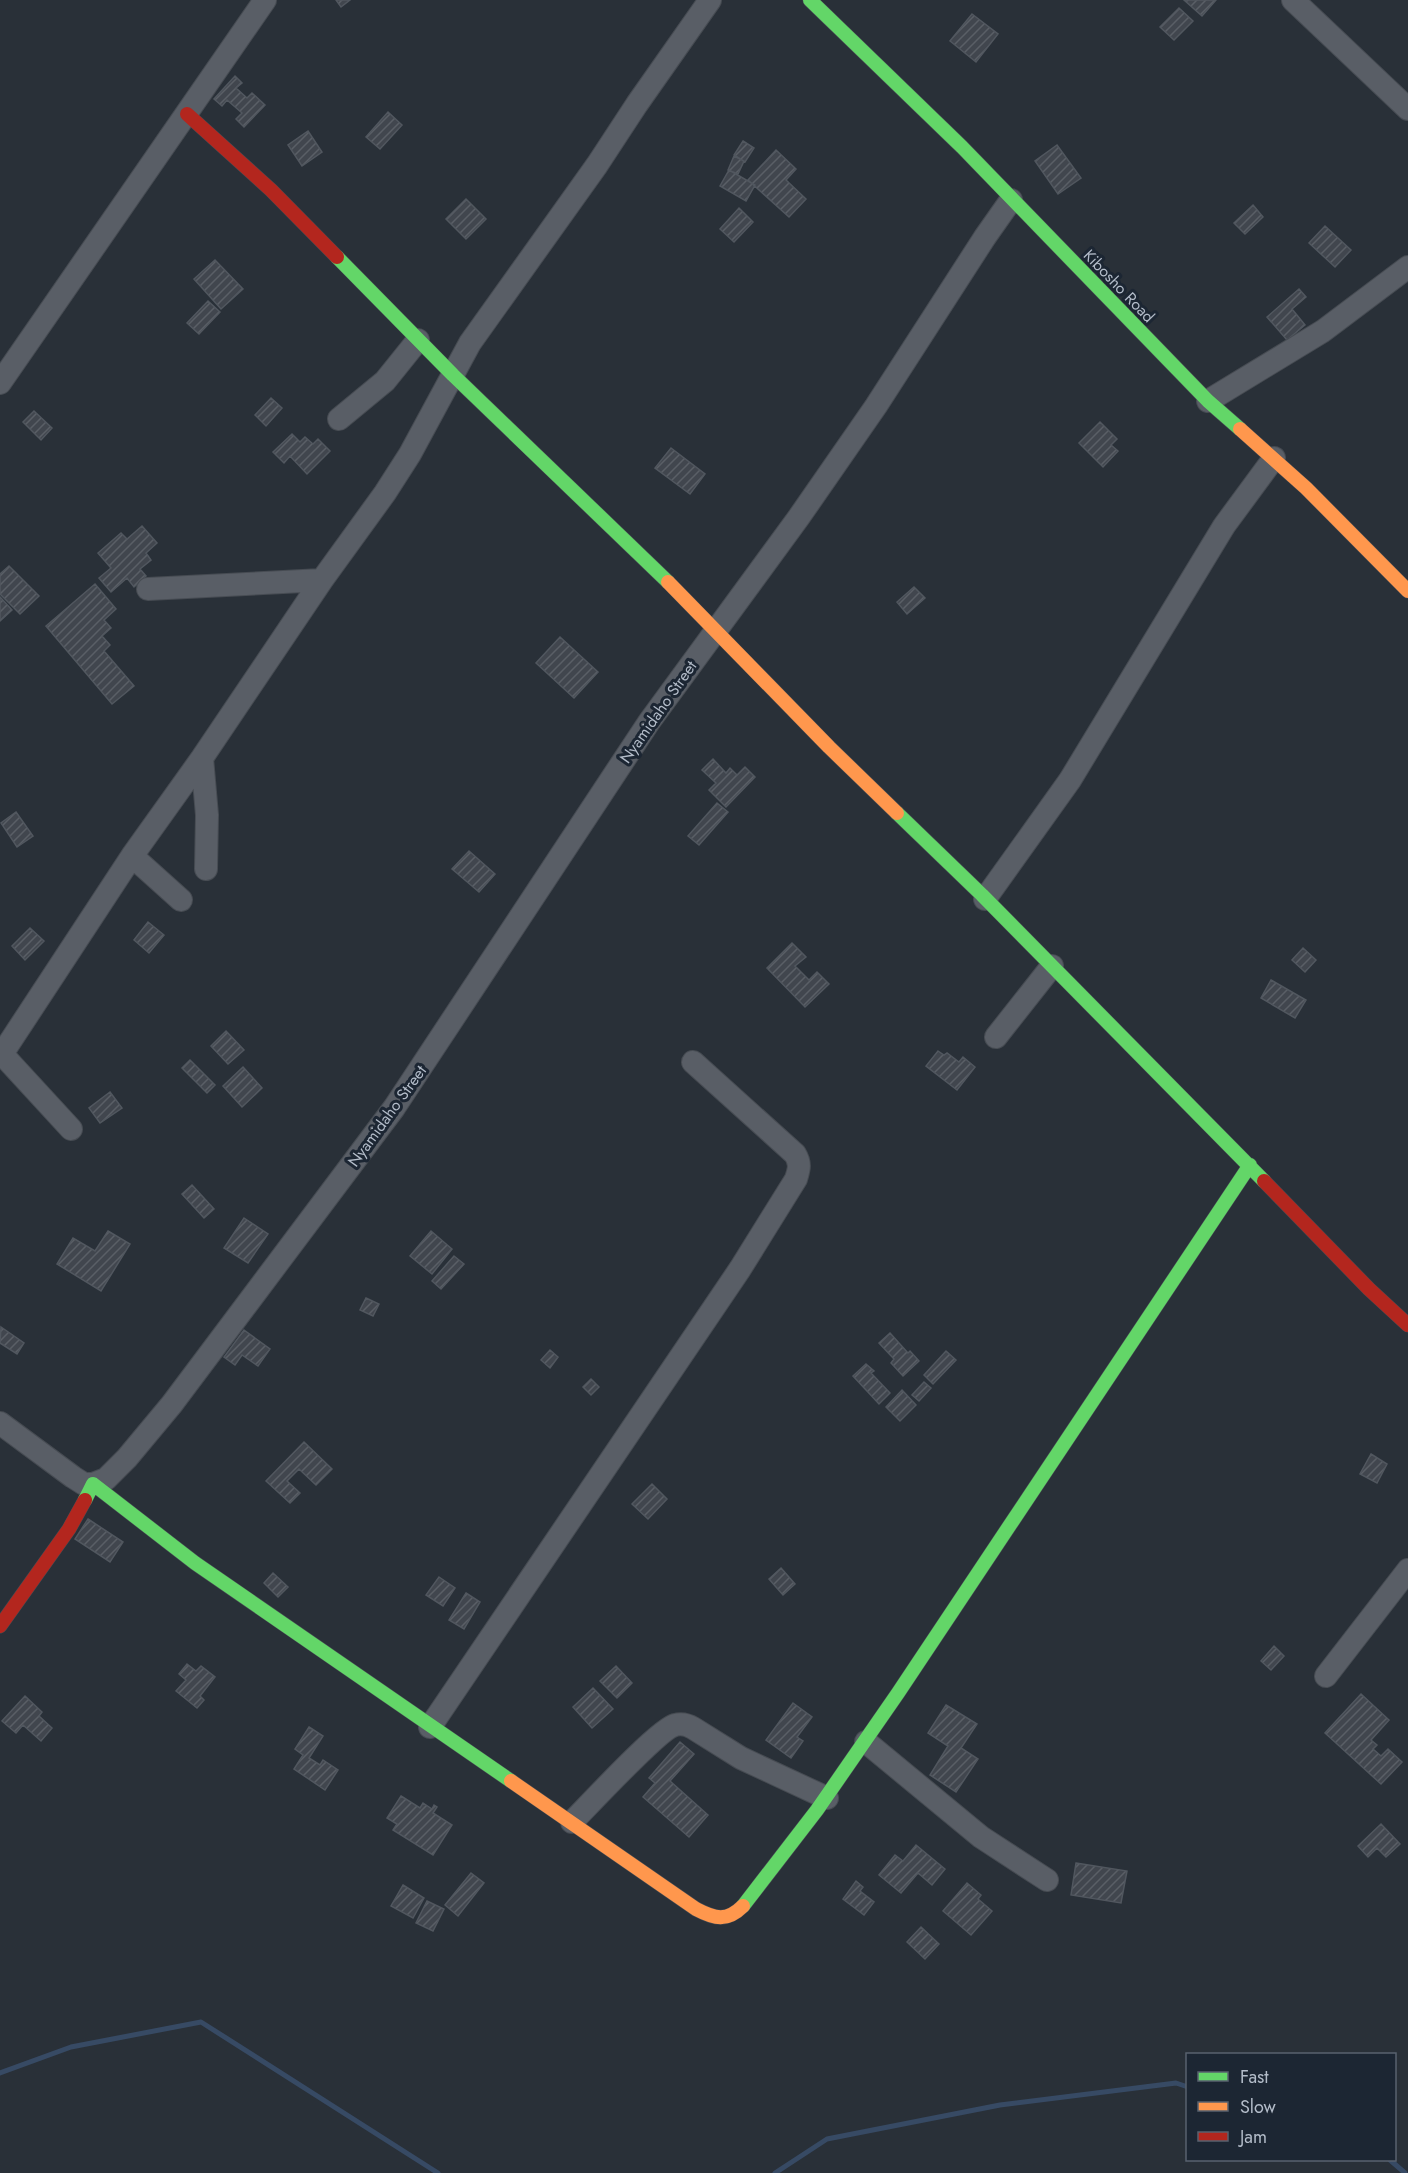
<svg xmlns="http://www.w3.org/2000/svg" width="1408" height="2173" viewBox="0 0 1408 2173" font-family="Jost,sans-serif">
  <style>
    .lines { fill: none; stroke-linecap: round; stroke-linejoin: round }
    .stream { stroke: #374a64; stroke-width: 5 }
    .building { fill: url(#building-hatch); stroke: #51575f; stroke-width: 1.5 }
    .street-casing { stroke: #474c53; stroke-width: 24 }
    .fast-casing { stroke: #474c53; stroke-width: 15 }
    .slow-casing { stroke: #474c53; stroke-width: 15 }
    .jam-casing { stroke: #474c53; stroke-width: 15 }
    .street { stroke: #595e66; stroke-width: 22 }
    .fast { stroke: #63d668; stroke-width: 14 }
    .slow { stroke: #ff974d; stroke-width: 14 }
    .jam { stroke: #b3261e; stroke-width: 14 }
    .labels { text-anchor: middle; dominant-baseline: central; stroke-width: 6; stroke-linejoin: round; paint-order: stroke }
    .street-label { font-size: 16px; fill: #b3bcc9; stroke: #1c2633 }
  </style>
  <defs>
    <pattern id="building-hatch" width="6" height="6" patternUnits="userSpaceOnUse" patternTransform="scale(1.5)"><rect width="6" height="6" fill="#41464e"/><path d="M-1 1l2-2M0 6l6-6M5 7l2-2" fill="none" stroke="#5a5f66"/></pattern>
  </defs>
  <rect width="100%" height="100%" fill="#293038"/>
  <g class="lines">
    <!-- stream -->
    <path class="stream" d="M0 2073 71 2047 201 2022 438 2173
      M1390 2160 1405 2173
      M775 2173 827 2139 1000 2105 1176 2083 1188 2087"/>
  </g>
  <!-- building -->
  <path class="building" d="M336 0H350L341 7Z
    M1184 0H1216L1202 16Z
    M1179 8 1193 21 1174 40 1160 27Z
    M972 14 998 34 976 62 950 41Z
    M235 76 242 83 236 88 247 98 252 93 265 105 244 127 236 119 242 113 227 100 222 106 214 99Z
    M388 112 402 125 380 149 366 137Z
    M308 131 322 152 302 166 288 145Z
    M743 141 754 148 745 162 734 155Z
    M1057 145 1081 178 1058 194 1035 161Z
    M776 150 796 169 786 180 806 199 789 217 748 180Z
    M734 156 744 161 738 174 728 170Z
    M729 170 755 185 746 201 720 186Z
    M466 199 486 219 466 239 446 219Z
    M1253 205 1263 217 1245 234 1234 223Z
    M739 208 753 222 734 242 720 229Z
    M1325 226 1351 250 1335 267 1309 243Z
    M215 260 243 289 221 309 194 279Z
    M1299 289 1306 297 1292 309 1305 325 1287 340 1267 317Z
    M208 301 220 312 199 334 187 323Z
    M271 398 282 408 266 426 255 415Z
    M34 411 52 428 41 440 23 422Z
    M1100 422 1117 439 1111 445 1118 451 1103 467 1079 443Z
    M292 434 300 442 305 437 313 444 318 439 330 451 307 474 290 456 284 463 273 452Z
    M671 448 705 474 690 494 655 468Z
    M142 526 157 543 146 553 151 560 140 569 146 576 134 587 127 578 111 592 99 578 111 568 98 553 121 533 127 539Z
    M9 566 39 596 20 614 0 594V574Z
    M95 584 116 609 104 620 111 628 102 636 110 645 104 651 134 686 112 704 46 626Z
    M914 587 925 598 907 614 897 602Z
    M0 597 12 610 0 621Z
    M560 637 598 672 574 698 536 663Z
    M713 759 726 773 730 768 737 775 745 767 755 777 726 807 709 790 716 783 702 770Z
    M717 803 728 812 699 845 688 836Z
    M16 812 33 836 17 847 1 823Z
    M469 851 495 874 479 892 452 869Z
    M148 922 164 935 149 953 134 940Z
    M30 928 44 941 25 960 12 946Z
    M792 943 806 957 795 966 809 980 817 972 829 984 805 1007 767 968Z
    M1303 948 1316 960 1305 972 1292 960Z
    M1271 980 1306 1000 1295 1018 1261 998Z
    M226 1031 244 1050 228 1064 211 1046Z
    M938 1051 944 1055 947 1053 959 1062 963 1057 975 1067 957 1090 926 1066Z
    M190 1060 215 1085 207 1093 182 1068Z
    M243 1067 262 1088 242 1107 223 1086Z
    M110 1092 122 1108 100 1123 89 1108Z
    M192 1185 214 1209 204 1218 182 1194Z
    M244 1218 268 1234 248 1263 224 1248Z
    M108 1231 130 1244 101 1291 57 1264 73 1238 95 1251Z
    M431 1231 452 1249 432 1274 410 1256Z
    M454 1256 464 1264 441 1289 432 1281Z
    M366 1298 379 1304 373 1316 360 1310Z
    M1 1327 24 1343 17 1354 0 1343Z
    M244 1330 270 1349 258 1366 242 1355 235 1365 224 1357Z
    M890 1333 908 1353 910 1351 919 1361 903 1376 891 1363 894 1359 879 1343Z
    M550 1350 558 1357 550 1368 541 1360Z
    M946 1351 956 1360 933 1384 924 1375Z
    M866 1364 874 1371 871 1373 890 1393 879 1404 853 1376Z
    M591 1379 599 1387 591 1395 583 1387Z
    M924 1382 931 1388 919 1401 912 1395Z
    M902 1390 916 1405 900 1421 886 1407Z
    M304 1442 332 1469 316 1485 299 1469 287 1481 300 1493 290 1503 266 1481Z
    M1371 1454 1387 1464 1377 1483 1360 1474Z
    M652 1484 667 1499 648 1519 632 1504Z
    M88 1519 123 1542 110 1562 75 1539Z
    M781 1568 795 1584 783 1595 769 1579Z
    M273 1573 288 1587 278 1597 264 1583Z
    M439 1577 455 1588 443 1606 426 1595Z
    M466 1593 480 1602 464 1629 449 1620Z
    M1274 1646 1284 1656 1271 1670 1261 1661Z
    M187 1664 196 1671 201 1666 215 1677 200 1696 204 1700 197 1708 176 1691 186 1680 179 1674Z
    M616 1666 632 1683 617 1698 600 1681Z
    M593 1688 613 1709 592 1728 573 1707Z
    M1361 1694 1389 1720 1371 1740 1377 1745 1373 1749 1381 1756 1388 1749 1402 1762 1381 1784 1325 1733Z
    M25 1696 42 1712 39 1716 52 1728 41 1741 23 1725 16 1733 2 1721Z
    M793 1703 812 1717 797 1737 803 1741 791 1758 766 1740Z
    M946 1705 977 1724 961 1748 978 1759 956 1792 930 1775 948 1746 928 1733Z
    M309 1727 323 1736 309 1758 320 1765 323 1760 338 1770 325 1790 294 1769 303 1755 295 1749Z
    M680 1742 694 1754 670 1781 708 1815 689 1837 643 1797 655 1783 649 1778Z
    M401 1796 420 1808 423 1803 432 1809 434 1805 437 1807 433 1813 452 1825 433 1855 393 1830 397 1824 387 1818Z
    M1381 1824 1400 1844 1386 1857 1377 1848 1368 1857 1358 1846Z
    M916 1845 945 1869 932 1885 918 1873 901 1893 879 1875 895 1855 903 1861Z
    M1076 1863 1127 1871 1121 1903 1071 1895Z
    M471 1873 484 1883 458 1916 445 1905Z
    M856 1881 863 1887 860 1891 874 1902 864 1915 843 1899Z
    M967 1883 981 1895 978 1899 992 1911 971 1935 943 1911Z
    M403 1885 424 1898 413 1918 391 1906Z
    M427 1901 444 1909 433 1931 416 1923Z
    M921 1927 939 1944 925 1959 907 1942Z"/>
  <g class="lines">
    <!-- street casing -->
    <g class="street-casing">
      <path id="street" d="M1293 0 1408 109
        M0 383 265 0
        M1208 401 1323 331 1408 267
        M339 419 385 381 418 340
        M148 589 322 580
        M202 758 207 815 206 869
        M132 856 181 900
        M985 899 1070 780 1224 526 1274 458
        M996 1037 1052 966
        M2 1054 71 1129
        M0 1057 132 856 202 758 322 580 385 493 410 454 470 343 597 165 637 104 710 0
        M0 1423 73 1477 84 1484H93L106 1479 127 1458 172 1404 394 1108 649 722 799 517 876 406 985 237 1011 200
        M1326 1676 1408 1570
        M430 1727 740 1269 796 1179C799 1169 801 1164 795 1154L693 1062
        M866 1742 981 1837 1047 1880
        M572 1822C589 1805 659 1729 675 1725 682 1723 688 1725 693 1728L741 1758 827 1798"/>
    </g>
    <!-- fast casing -->
    <g class="fast-casing">
      <path id="fast" d="M810 0 962 147 1208 401 1240 429
        M337 257 453 375 668 582
        M897 813 982 895 1264 1181
        M85 1500 93 1484 195 1563 511 1781
        M743 1906 817 1810 898 1693 1250 1165"/>
    </g>
    <!-- slow casing -->
    <g class="slow-casing">
      <path id="slow" d="M1240 429 1306 488 1408 591
        M668 582 829 747 897 813
        M511 1781 696 1909C715 1919 727 1922 743 1906"/>
    </g>
    <!-- jam casing -->
    <g class="jam-casing">
      <path id="jam" d="M187 114 271 190 337 257
        M1264 1181 1369 1289 1408 1325
        M0 1626 69 1529 85 1500"/>
    </g>
    <!-- street -->
    <use href="#street" class="street"/>
    <!-- fast -->
    <use href="#fast" class="fast"/>
    <!-- slow -->
    <use href="#slow" class="slow"/>
    <!-- jam -->
    <use href="#jam" class="jam"/>
  </g>
  <g class="labels">
    <!-- street labels -->
    <g class="street-label">
      <text transform="translate(1119 286) rotate(46)">Kibosho Road</text>
      <text transform="translate(658 712) rotate(-55)">Nyamidaho Street</text>
      <text transform="translate(387 1116) rotate(-54)">Nyamidaho Street</text>
    </g>
  </g>
  <!-- legend -->
  <rect x="1186" y="2053" width="210" height="108" fill="#1c2633" stroke="#58626f" stroke-width="1.5"/>
  <rect x="1198" y="2072" width="30" height="9" fill="#63d668" stroke="#58626f" stroke-width="1.5"/>
  <text x="1240" y="2083" font-size="18" fill="#b3bcc9">Fast</text>
  <rect x="1198" y="2102" width="30" height="9" fill="#ff974d" stroke="#58626f" stroke-width="1.5"/>
  <text x="1240" y="2113" font-size="18" fill="#b3bcc9">Slow</text>
  <rect x="1198" y="2132" width="30" height="9" fill="#b3261e" stroke="#58626f" stroke-width="1.5"/>
  <text x="1240" y="2143" font-size="18" fill="#b3bcc9">Jam</text>
</svg>
